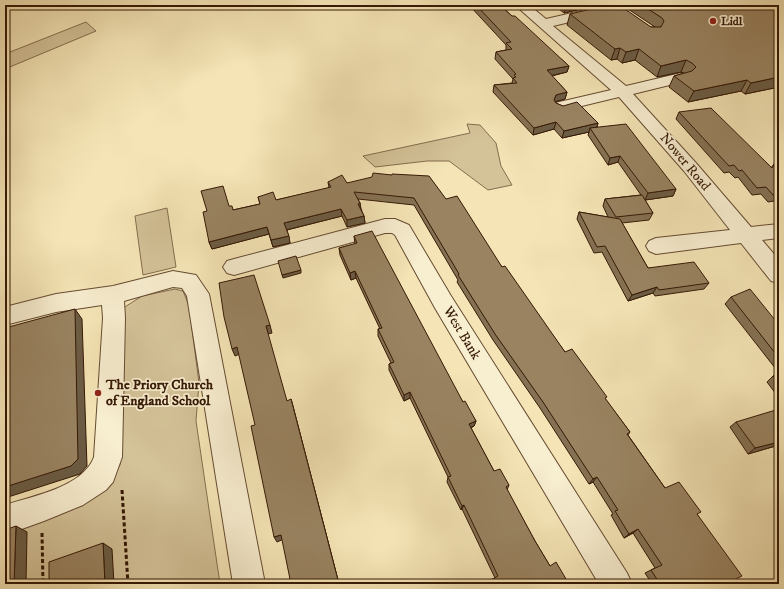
<svg xmlns="http://www.w3.org/2000/svg" width="784" height="589" viewBox="0 0 784 589" font-family="'IM FELL DW Pica',serif">
  <style>
    .green { fill: #d4c298; stroke: #846d4e }
    .lines { fill: none; stroke-linecap: round; stroke-linejoin: round }
    .minor-casing { stroke: #654b31; stroke-width: 2 }
    .path { stroke: #351805; stroke-width: 3; stroke-dasharray: 4 2.5; stroke-linecap: butt }
    .minor { fill: #f8eed0; fill-rule: evenodd }
    .wall { fill: #847153; stroke: #351805 }
    .shaded-wall { fill: #6b5c44; stroke: #351805 }
    .building { fill: #998361; stroke: #351805 }
    .poi-dot { fill: #8f2418; stroke: #f8eed0; stroke-width: 1.5 }
    .labels { text-anchor: middle; dominant-baseline: central; stroke-width: 3.5; stroke-linejoin: round; paint-order: stroke }
    .far-poi-label { font-size: 12px; font-weight: bold; fill: #351805; stroke: #f8eed0; text-anchor: start }
    .street-label { font-size: 14px; fill: #351805; stroke: #f8eed0 }
    .poi-label { font-size: 14px; font-weight: bold; fill: #351805; stroke: #f8eed0; text-anchor: start }
  </style>
  <rect width="100%" height="100%" fill="#f5e5b6"/>
  <filter id="stains"><feTurbulence type="fractalNoise" baseFrequency=".005" numOctaves="4"/><feColorMatrix values="0 0 0 0 .2 0 0 0 0 .09 0 0 0 0 .02 0 0 0 .5 -.17"/></filter>
  <radialGradient id="worn" r=".72"><stop offset=".6" stop-color="#630" stop-opacity="0"/><stop offset="1" stop-color="#630" stop-opacity=".3"/></radialGradient>
  <!-- green -->
  <path class="green" d="M86 22 96 31 5 69V54Z
    M467 124 480 125 496 143 501 166 512 185 488 190 449 161H427L375 167 363 156 470 133Z
    M167 208 176 267 143 275 135 216Z
    M175 289 183 291 189 306 199 383 196 421 220 584H5V532L71 509 102 493 120 465 118 339 120 310 142 296Z"/>
  <g class="lines">
    <!-- minor casing -->
    <g class="minor-casing">
      <path id="minor" d="M515 5H529L546 19 598 7 603 8 605 11 603 14 553 26 626 86 681 73 686 75 689 78 686 81 633 94 696 163 751 227 779 224V238L762 240 779 260V283L771 281 741 243 656 254 649 251 646 246 649 241 656 238 730 230 684 171 619 97 561 111 555 109 553 106 555 103 611 90Z
        M385 219H395L409 225 451 296 627 573 632 584H599L435 308 395 235 392 233H385L234 275 227 273 223 267 227 261 234 259Z
        M173 271 196 275 209 294 265 584H233L187 296 182 288 173 287 124 301 125 318 122 457 113 482 106 490 83 505 44 521 5 535V505C33 496 83 487 94 457L103 318 102 305 56 312 5 325V307L56 294 113 286Z"/>
    </g>
    <!-- path -->
    <path class="path" d="M122 490 128 584
      M42 533 43 584"/>
    <!-- minor -->
    <use href="#minor" class="minor"/>
  </g>
  <!-- wall -->
  <path class="wall" d="M469 5H500L512 16 569 66 567 72 552 76 567 92 565 99 555 102 556 103 598 123 597 128 676 189 673 196 645 200 653 213 649 220 622 223 648 268 709 283 704 289 655 296 653 293 628 301 602 252 594 253 577 219 579 212 608 217 603 206 605 199 641 195 618 162 608 165 588 135 589 132 562 138 554 129 533 135 493 92 494 85 512 83 513 79 495 59 496 52 506 50V45Z
    M554 5H598L564 13Z
    M622 5H779V87L745 94 741 91 688 102 669 87 674 76 684 73 681 72 657 77 635 60 622 63 617 59 611 60 567 25 570 14 651 27H655Z
    M679 112 771 168 779 157V205H778L774 201 768 202 761 194 752 195 738 177 735 178 729 172 724 173 676 119Z
    M328 182 347 183 446 199 502 267 565 352 606 400 630 432 628 435 665 488 697 514 731 584H652L645 573 655 568 633 533 624 538 611 515 613 514 593 482 589 484 540 408 493 340 457 282 458 280 414 205 358 199 360 203 361 209 364 216 365 223 347 227 342 216 287 230 290 243 273 247 269 234 212 249 209 242 229 206 233 210 260 204 258 197 276 200 329 188Z
    M354 236 463 402 476 421 474 426 471 428 494 471 509 485 507 490 535 541 550 566 569 584H487L489 581 495 578 462 509 461 510 447 482 448 477 410 398 404 401 389 370V364L391 363 378 336V329H380L356 278 351 280 340 255 339 248 355 244Z
    M731 297 779 325V373L725 304Z
    M779 374V398L767 382 773 376Z
    M736 422 779 445 748 454 730 427Z"/>
  <!-- shaded-wall -->
  <path class="shaded-wall" d="M566 5H598L564 13Z
    M620 48 617 59 611 60 615 49Z
    M639 49 635 60 622 63 626 52Z
    M686 60 681 72 657 77 661 66Z
    M569 66 567 72 545 77 547 70Z
    M779 77V87L745 94 751 83Z
    M747 80 741 91 688 102 694 91Z
    M567 92 565 99 554 102V100L556 95Z
    M556 122 554 129 533 135 534 128Z
    M598 123 596 130 590 128 589 132 562 138 564 131Z
    M620 156 618 162 608 165 610 158Z
    M676 189 673 196 645 200 648 193Z
    M360 203 361 210 358 204Z
    M341 209 342 216 286 230 284 223Z
    M364 216 365 223 347 227V220Z
    M267 227 269 234 212 249 209 242Z
    M289 236 290 243 273 247 271 240Z
    M301 270V273L283 278 282 275Z
    M355 271 356 278 351 280 350 273Z
    M657 287 653 293 628 301 632 295Z
    M75 309 82 319 87 466 80 474 5 498V487Z
    M270 325 272 333 268 334 266 326Z
    M237 347 240 354 235 356 232 349Z
    M410 392V398L404 401V395Z
    M291 399 293 406 339 584Z
    M476 421 474 426 467 429 469 424Z
    M779 442V445L748 454 755 448Z
    M597 477 593 482 589 484 593 479Z
    M464 505 462 509 461 510 462 506Z
    M16 526 27 532 26 584H14Z
    M638 529 633 533 624 538 629 534Z
    M281 535 284 539 277 542 274 537Z
    M103 543 112 549 114 584H105Z"/>
  <!-- building -->
  <path class="building" d="M476 5H500L512 16H515L569 66 547 70 567 92 556 95 554 100 556 103 563 106 577 102 598 123 564 131 556 122 534 128 494 85 517 83 513 78 516 77 514 75 516 74 496 52 512 49 506 43 511 42Z
    M608 5H619L651 27H661L664 21 662 18 642 5H779V77L751 83 747 80 694 91 674 76 692 71 696 67 692 63 686 60 661 66 639 49 626 52 620 48 615 49 570 14Z
    M711 108 772 168 779 157V194L773 195 766 187 757 188 742 170 739 171 734 165 729 166 679 112Z
    M626 124 676 189 648 193 620 156 610 158 590 128Z
    M373 173 392 175V174L429 176 446 199 457 196 502 267 505 266 565 352 572 349 607 397 605 398 630 432 627 434 665 488 679 482 701 512 697 514 742 576 730 582 731 584H660L651 570 662 565 638 529 629 534 615 511 618 510 597 477 593 479 543 402 495 334 458 275 459 274 414 198 354 192 360 203 358 204 364 216 347 220 341 209 284 223 289 236 271 240 267 227 209 242 203 212 207 211 201 191 223 186 229 206H232L233 210 260 204 258 197 273 192 276 200 331 187 328 182 342 175 347 183 372 177Z
    M642 195 653 213 616 217 605 199Z
    M579 212 620 219 648 268 694 262 709 283 659 290 657 287 632 295 605 246 597 247Z
    M372 231 463 402 465 401 476 421 469 424 494 471 500 469 509 485 506 487 535 541 550 566 556 562 569 584H490L489 581 498 576 464 505 462 506 448 477 451 476 410 392 404 395 389 364 394 362 378 329 382 328 355 271 350 273 339 248 357 243 354 236Z
    M296 256 301 270 282 275 278 261Z
    M254 275 270 325 266 326 287 401 291 399 339 584H291L281 535 274 537 251 426 255 425 237 347 232 349 224 317 219 283Z
    M750 289 779 325V358L731 297Z
    M75 309 78 459 71 466 5 487V328Z
    M779 374V383L773 376Z
    M779 409V442L755 448 736 422Z
    M16 526 14 584H5V530Z
    M103 543 105 584H49V562Z"/>
  <!-- markers -->
  <g class="poi-dot">
    <circle cx="713" cy="21" r="4"/>
    <circle cx="98" cy="393" r="4"/>
  </g>
  <g class="labels">
    <!-- far-poi labels -->
    <g class="far-poi-label">
      <text x="721" y="21">Lidl</text>
    </g>
    <!-- street labels -->
    <g class="street-label">
      <text transform="translate(685 162) rotate(50)">Nower Road</text>
      <text transform="translate(462 333) rotate(59)">West Bank</text>
    </g>
    <!-- poi labels -->
    <g class="poi-label">
      <text x="106" y="385">The Priory Church<tspan x="106" dy="16">of England School</tspan></text>
    </g>
  </g>
  <!-- margin -->
  <rect width="784" height="589" fill="none" stroke="#f5e5b6" stroke-width="20"/>
  <rect x="6" y="6" width="772" height="577" fill="none" stroke="#351805" stroke-width="2"/>
  <rect x="10" y="10" width="764" height="569" fill="none" stroke="#351805"/>
  <rect width="100%" height="100%" filter="url(#stains)"/>
  <rect width="100%" height="100%" fill="url(#worn)"/>
</svg>
